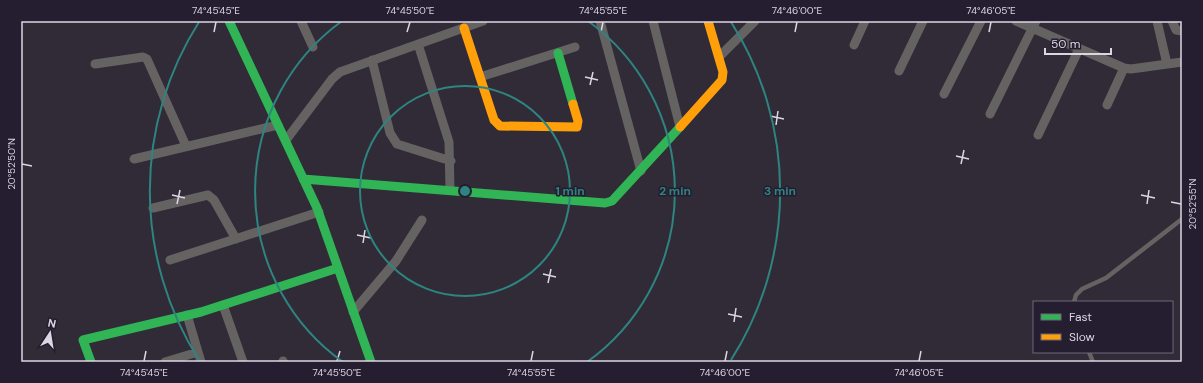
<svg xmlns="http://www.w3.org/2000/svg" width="1203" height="383" viewBox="0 0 1203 383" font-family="'DM Sans',sans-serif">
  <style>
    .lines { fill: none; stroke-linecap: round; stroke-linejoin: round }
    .lane { stroke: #656362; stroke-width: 4.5 }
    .street { stroke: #656362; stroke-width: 9 }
    .fast { stroke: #30b455; stroke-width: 9 }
    .slow { stroke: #ff9f0a; stroke-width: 9 }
    .ticks { fill: none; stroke: #dbd6e3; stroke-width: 1.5 }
    .ring { fill: none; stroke: #2e8480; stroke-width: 2 }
    .centre { fill: #2e8480; stroke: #251d30; stroke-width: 2 }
    .ring-label { font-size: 12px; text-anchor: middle; font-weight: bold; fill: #2e8480; stroke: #251d30; stroke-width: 3; stroke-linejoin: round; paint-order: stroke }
    .neatline { fill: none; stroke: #dbd6e3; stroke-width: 1.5 }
    .ticks-label { font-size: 10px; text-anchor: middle; fill: #dbd6e3 }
  </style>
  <rect width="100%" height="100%" fill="#302b36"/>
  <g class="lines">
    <!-- lane -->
    <path class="lane" d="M1074 302 1076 295 1082 289 1106 278 1182 219
      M1089 352 1093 362"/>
    <!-- street -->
    <path class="street" d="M301 21 313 47
      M600 21 641 171
      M653 21 680 127
      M1016 21 1124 68 1131 69 1182 62
      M1157 21 1167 64
      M1172 21 1176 30 1182 31
      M418 44 449 142 450 190
      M854 45 865 21
      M719 57 755 21
      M372 60 390 133 397 144 451 161
      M95 64 143 57 147 59 186 146
      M899 71 923 21
      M480 77 575 47
      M944 94 981 21
      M1107 105 1124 68
      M990 114 1036 21
      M1038 135 1079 49
      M286 140 332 79 340 72 483 21
      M134 159 278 125
      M153 208 208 195 214 200 236 239
      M170 260 319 212
      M223 305 243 362
      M353 312 396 261 422 220
      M187 315 201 362
      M283 361V362
      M165 362 198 352"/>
    <!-- fast -->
    <path class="fast" d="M229 21 317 208 371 362
      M558 53 573 104
      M303 179 605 203 612 201 680 127
      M91 362 83 340 201 312 338 268"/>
    <!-- slow -->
    <path class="slow" d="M464 28 494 120 500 126 577 127 578 121 573 104
      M680 127 722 80 723 72 708 21"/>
  </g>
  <!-- ticks -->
  <path class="ticks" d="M214 32 216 22M407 32 410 22M601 32 603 22M795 32 797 22M989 32 991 22M585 77 598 80M590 85 593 72M770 116 784 119M776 125 778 111M956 156 969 159M22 164 32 166M961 164 964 150M172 195 185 198M1141 195 1155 198M1171 202 1181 204M177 204 180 190M1147 204 1149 190M357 235 371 238M363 243 365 230M543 274 556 277M548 283 551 269M728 314 742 317M734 322 736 308M144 361 146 351M337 361 340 351M531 361 533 351M725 361 727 351M919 361 921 351"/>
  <!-- distance rings -->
  <g class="ring">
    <circle cx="465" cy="191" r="105"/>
    <path d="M343 362A210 210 0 0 1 342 21M588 21A210 210 0 0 1 587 362"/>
    <path d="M199 360A315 315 0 0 1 199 22M731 22A315 315 0 0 1 731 360"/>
  </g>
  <circle cx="465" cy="191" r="6" class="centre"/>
  <g class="ring-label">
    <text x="570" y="195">1 min</text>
    <text x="675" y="195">2 min</text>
    <text x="780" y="195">3 min</text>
  </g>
  <!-- border -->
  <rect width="1203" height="383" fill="none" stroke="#251d30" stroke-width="44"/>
  <!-- legend -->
  <rect x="1033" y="301" width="140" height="52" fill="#251d30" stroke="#6e6778"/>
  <rect x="1041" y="314" width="20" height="6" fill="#30b455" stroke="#6e6778"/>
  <text x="1069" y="321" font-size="12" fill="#dbd6e3">Fast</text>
  <rect x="1041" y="334" width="20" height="6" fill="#ff9f0a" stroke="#6e6778"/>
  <text x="1069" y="341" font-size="12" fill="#dbd6e3">Slow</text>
  <!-- north arrow -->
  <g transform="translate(50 333) rotate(12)" stroke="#251d30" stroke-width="3" paint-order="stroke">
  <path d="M0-3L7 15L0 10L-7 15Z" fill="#dbd6e3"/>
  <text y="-6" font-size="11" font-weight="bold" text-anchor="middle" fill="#dbd6e3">N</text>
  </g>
  <!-- scale -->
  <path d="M1045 48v6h66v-6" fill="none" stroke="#dbd6e3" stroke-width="2"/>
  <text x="1051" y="48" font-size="12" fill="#dbd6e3" stroke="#251d30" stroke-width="3" paint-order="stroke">50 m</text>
  <rect x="22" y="22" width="1159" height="339" class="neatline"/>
  <g class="ticks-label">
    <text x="216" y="14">74°45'45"E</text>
    <text x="410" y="14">74°45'50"E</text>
    <text x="603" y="14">74°45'55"E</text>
    <text x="797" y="14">74°46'00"E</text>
    <text x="991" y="14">74°46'05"E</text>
    <text transform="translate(11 164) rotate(-90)" y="4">20°52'50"N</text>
    <text transform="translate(1192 204) rotate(-90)" y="4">20°52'55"N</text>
    <text x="144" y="376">74°45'45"E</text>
    <text x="337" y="376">74°45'50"E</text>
    <text x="531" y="376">74°45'55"E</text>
    <text x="725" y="376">74°46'00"E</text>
    <text x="919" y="376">74°46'05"E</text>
  </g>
</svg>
